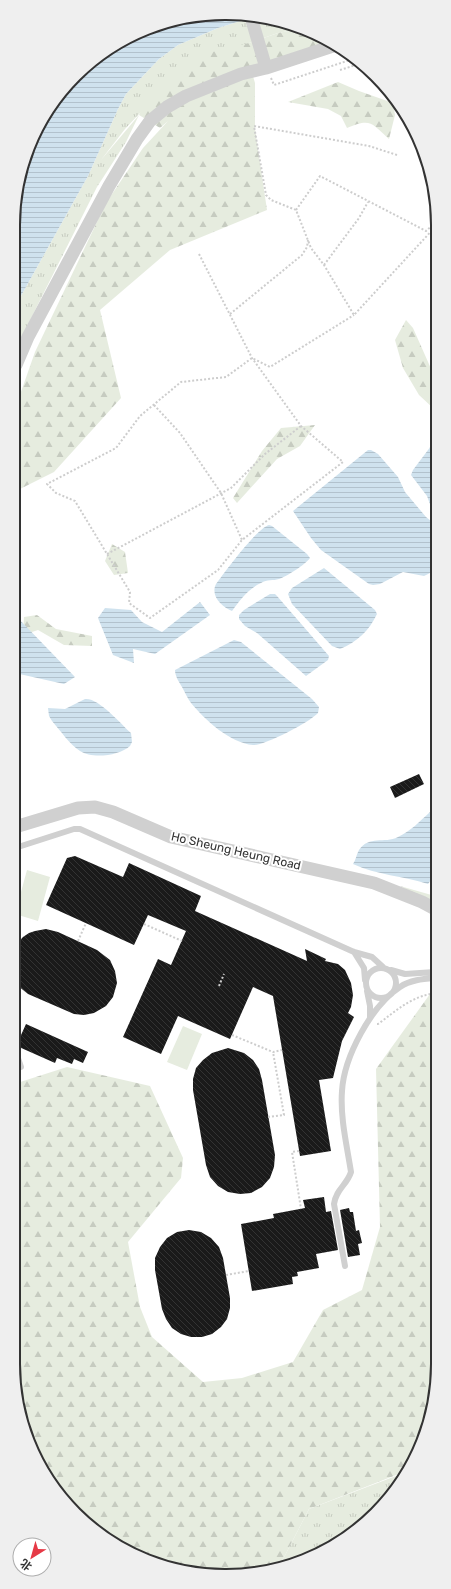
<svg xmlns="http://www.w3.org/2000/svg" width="451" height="1589" viewBox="0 0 451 1589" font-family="Rubik,'Noto Sans SC',sans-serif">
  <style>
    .grass { fill: url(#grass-tufts) }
    .forest { fill: url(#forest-firs) }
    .pitch { fill: #e6ecdf }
    .water { fill: url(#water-rules) }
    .building { fill: url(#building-back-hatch) }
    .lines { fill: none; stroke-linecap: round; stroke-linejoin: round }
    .path { stroke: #cdcdcd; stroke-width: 2; stroke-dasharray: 2 2; stroke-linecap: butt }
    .lane { stroke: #d0d0d0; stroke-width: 6 }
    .street { stroke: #d0d0d0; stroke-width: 13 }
    .labels { text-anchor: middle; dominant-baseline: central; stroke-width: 4; stroke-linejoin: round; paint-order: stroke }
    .street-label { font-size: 12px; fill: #333; stroke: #fff }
    .rim { fill: none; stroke: #333; stroke-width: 2 }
  </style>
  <defs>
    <pattern id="grass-tufts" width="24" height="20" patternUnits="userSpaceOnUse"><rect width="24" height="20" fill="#e6ecdf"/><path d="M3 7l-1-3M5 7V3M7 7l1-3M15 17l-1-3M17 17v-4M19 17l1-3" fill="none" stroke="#c6cbc0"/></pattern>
    <pattern id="forest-firs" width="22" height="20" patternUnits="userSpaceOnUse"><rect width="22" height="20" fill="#e6ecdf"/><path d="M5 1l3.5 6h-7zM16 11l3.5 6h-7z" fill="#c6cbc0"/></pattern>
    <pattern id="water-rules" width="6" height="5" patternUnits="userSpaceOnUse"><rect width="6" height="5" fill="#cfe2ee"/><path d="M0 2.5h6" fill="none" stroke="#b2c2cd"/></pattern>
    <pattern id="building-back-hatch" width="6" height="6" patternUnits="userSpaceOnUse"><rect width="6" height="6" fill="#1a1a1a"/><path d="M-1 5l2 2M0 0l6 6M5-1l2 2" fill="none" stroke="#333"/></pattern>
  </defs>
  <rect width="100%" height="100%" fill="#fff"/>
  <!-- grass -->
  <path class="grass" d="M253 17H267L299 29 278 33 249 43 140 113 125 129 101 160 139 115 126 142 97 187 16 348 17 303 88 176 118 109 126 94 159 59 178 45 218 28Z
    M409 1471 355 1532 294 1565 279 1567 309 1509Z"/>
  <!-- forest -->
  <path class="forest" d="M298 29 332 41 252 73 255 83V129L267 210 170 250 100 310 121 398 54 472 16 491V406L35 352 106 203 143 148 168 121 160 128 139 115 143 106 199 55 249 43 278 33Z
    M338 82 359 91 393 103 395 115 389 139C371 123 371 118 347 128L341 116 328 109 288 102Z
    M406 320 413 328 436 380V405L433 408 419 395 403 368 395 340Z
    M315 425 300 446 277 459 237 503 233 498 262 451 281 428Z
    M112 544 125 552 128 573 114 575 105 561Z
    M37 615 56 629 92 636V646L64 645 38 630 23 635 24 617Z
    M400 886 435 896V905Z
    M435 993 434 1405 409 1470 309 1509 279 1567 211 1576 131 1554 66 1504 29 1445 13 1363 14 1084 67 1067 150 1086 183 1158 181 1178 128 1242 140 1307 152 1337 203 1382 242 1378 293 1362 323 1310 362 1290 380 1227 376 1069 430 994Z"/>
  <!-- pitch -->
  <path class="pitch" d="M27 870 50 877 38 921 15 914Z
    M183 1026 202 1034 187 1070 167 1062Z"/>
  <!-- water -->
  <path class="water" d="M184 17H253L218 28 178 45 159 59 126 94 118 109 88 176 17 303V184L49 108 107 49Z
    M431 446 436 450V511L431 507 427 496 411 475 413 470Z
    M368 450H371L378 454 398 477 405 492 426 517 436 525V570L424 576 403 572 380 584 373 585 369 584 321 550 311 538 293 511Z
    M269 525 272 526 307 554 310 558C306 564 286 577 279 579 273 581 267 579 261 583 248 589 240 600 232 611 222 607 210 596 216 584 225 572 256 529 269 525Z
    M324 568 375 610 377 614C369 631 357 642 340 649L332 646 292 604 288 594 292 588Z
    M270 594H275L277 596 329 656 328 660 306 676 257 633 245 626 239 619V615L244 610Z
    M200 602 210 615 155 654 133 649 134 663 113 655 98 618 105 608 131 610 142 622 162 632Z
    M16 616 75 677 64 684 15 673Z
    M234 640 241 642 312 699 319 707 318 713C310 722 264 746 253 745 230 743 205 720 191 703 187 698 185 692 182 687 179 682 175 676 175 670Z
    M85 699C98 697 121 724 131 733L132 742 130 746C119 756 92 759 80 751 70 745 60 730 52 721L49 716 48 708 65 709Z
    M430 812 435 813V875L428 884C403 876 377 875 353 864 356 860 356 855 359 850 369 835 384 844 398 837 411 831 420 821 430 812Z"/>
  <!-- building -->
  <path class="building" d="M419 774 424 784 395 798 390 787Z
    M75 856 123 877 129 863 201 896 195 911 307 961 305 949 326 959 325 961 338 964 345 970 351 983 353 995 351 1007 348 1013 354 1017 342 1041 333 1078 319 1080 331 1151 300 1156 273 996 253 987 230 1039 178 1016 161 1054 123 1037 158 959 171 965 186 931 148 915 134 945 46 905 67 858Z
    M46 929 58 932 97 950 110 960 115 971 117 983 113 997 106 1006 94 1013 84 1015 74 1014 28 994 17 985 14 980V947L23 937 29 933 35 931Z
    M26 1024 88 1052 83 1063 74 1059 72 1064 57 1058 55 1063 19 1047 17 1044Z
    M228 1048 244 1053 253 1060 259 1069 262 1080 275 1155 274 1167 270 1178 262 1187 251 1193 240 1194 228 1192 218 1186 210 1177 206 1165 193 1090V1079L196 1068 203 1060 212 1053Z
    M324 1197 326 1212 331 1211 338 1250 316 1254 319 1268 297 1272 298 1276 292 1277 293 1284 252 1291 241 1224 274 1218 273 1214 305 1208 303 1200Z
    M349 1208 350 1212H353L356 1231 359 1230 362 1243 358 1244 360 1255 348 1257 340 1210Z
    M189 1230 201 1232 211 1238 219 1247 223 1258 230 1298V1308L227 1319 221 1327 212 1334 202 1337H191L181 1334 172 1328 166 1319 162 1309 155 1270V1258L160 1247 167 1238 177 1232Z"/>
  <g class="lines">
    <!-- path -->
    <path class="path" d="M340 70 359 64
      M271 78 274 85 353 59
      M397 155 369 146 254 126 266 195 271 200 296 210 311 248 324 265 354 315 436 226
      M296 210 320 176 426 231 436 222
      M199 254 252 358 301 426 343 462 242 540 218 570 150 618 129 603 130 592 75 501 56 493 47 484 116 448 140 416 181 382 226 377 252 358 270 367 354 315
      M324 265 359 218 368 202
      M230 314 302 255 307 247 308 240
      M154 405 180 433 221 493 242 540
      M107 554 231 488 265 454 301 426
      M144 924 182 941
      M78 941 86 923
      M219 986 224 974
      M377 1024H378C396 1011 408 999 430 994
      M232 1035 273 1052 282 1050
      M268 1117 284 1115 273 1052
      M299 1151 292 1152 301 1209
      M226 1275 249 1271"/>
    <!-- lane -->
    <path class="lane" d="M15 848 74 829H80L354 952 372 957 383 967
      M354 952 364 968 365 980
      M366 983a15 15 0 1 1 30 0a15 15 0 1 1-30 0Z
      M391 970 405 974 435 972
      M367 991 370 1006V1017
      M14 1047 21 1067
      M345 1266 334 1204C336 1189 347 1185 351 1172 347 1146 340 1118 342 1091 344 1057 371 1006 400 987 410 980 423 979 435 978"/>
    <!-- street -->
    <path class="street" d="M251 17 266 68
      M16 365 28 337 109 186 137 139 150 121 167 107 186 96 241 74 266 68 336 45
      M15 827 78 808 95 807 113 812 171 837 374 883 422 902 435 909"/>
  </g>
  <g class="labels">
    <!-- street labels -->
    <g class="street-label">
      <text transform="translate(236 851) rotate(13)">Ho Sheung Heung Road</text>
    </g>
  </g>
  <!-- crop -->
  <path d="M0 0H451V1589H0ZM225 20H226A205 205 0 0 1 431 225V1364A205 205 0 0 1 226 1569H225A205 205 0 0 1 20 1364V225A205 205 0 0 1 225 20Z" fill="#efefef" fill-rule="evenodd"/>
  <path class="rim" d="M225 20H226A205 205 0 0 1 431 225V1364A205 205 0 0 1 226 1569H225A205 205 0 0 1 20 1364V225A205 205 0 0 1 225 20Z"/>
  <!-- north arrow -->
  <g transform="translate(32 1557) rotate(217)"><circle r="19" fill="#ffffff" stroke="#adadad"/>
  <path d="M0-3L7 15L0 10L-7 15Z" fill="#e63946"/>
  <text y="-6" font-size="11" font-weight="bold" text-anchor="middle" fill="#333333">北</text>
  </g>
</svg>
